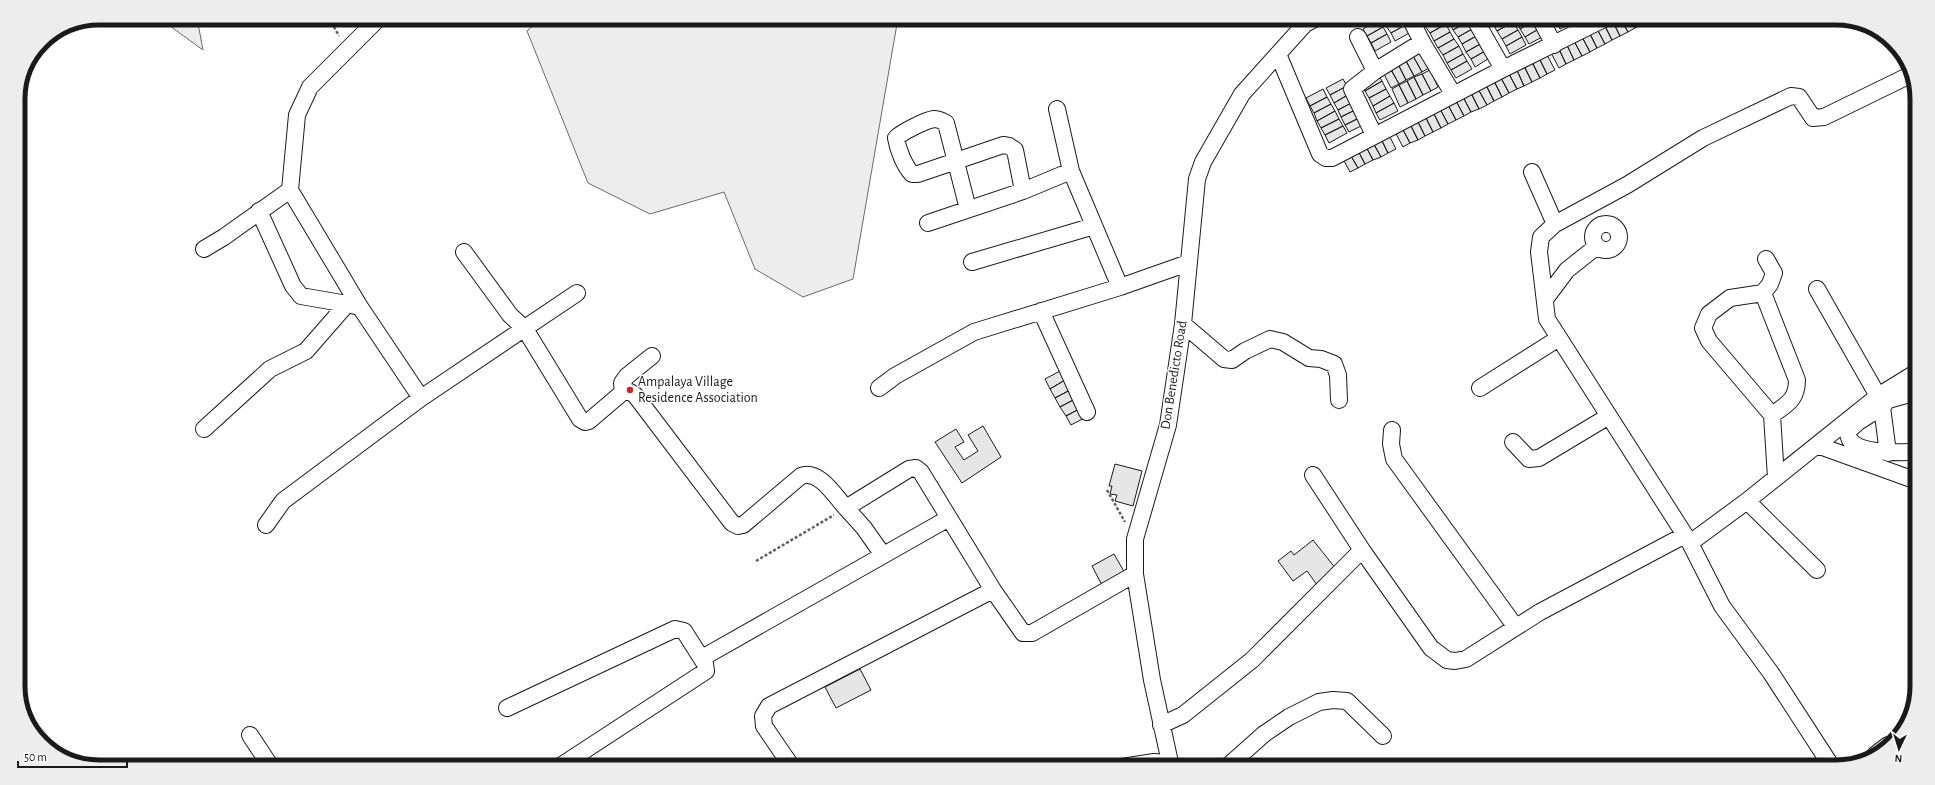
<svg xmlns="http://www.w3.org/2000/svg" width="1935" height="785" viewBox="0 0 1935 785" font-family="'Alegreya Sans',sans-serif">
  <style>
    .built { fill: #ededed; stroke: #6a6a6a }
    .building { fill: #e6e6e6; stroke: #1a1a1a }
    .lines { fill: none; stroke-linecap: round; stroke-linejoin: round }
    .minor-casing { stroke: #1a1a1a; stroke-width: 18 }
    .path { stroke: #5f5f5f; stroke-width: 2.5; stroke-dasharray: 3 2; stroke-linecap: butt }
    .minor { stroke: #fff; stroke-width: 16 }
    .poi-dot { fill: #c62828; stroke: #fff; stroke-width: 1.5 }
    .labels { text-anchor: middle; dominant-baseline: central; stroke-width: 3; stroke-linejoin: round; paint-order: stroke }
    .street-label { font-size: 14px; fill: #1a1a1a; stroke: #fff }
    .poi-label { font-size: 14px; fill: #1a1a1a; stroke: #fff; text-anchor: start }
    .rim { fill: none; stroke: #1a1a1a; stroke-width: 5 }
  </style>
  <rect width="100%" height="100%" fill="#fff"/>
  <!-- built -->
  <path class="built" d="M159 18H197L203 50Z
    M541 18H898L853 279 803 297 755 269 724 192 650 214 588 183 527 31Z"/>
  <!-- building -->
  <path class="building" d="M1382 18H1400L1386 26Z
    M1400 18H1403L1407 24 1391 33 1386 26Z
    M1421 18H1439L1425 26Z
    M1439 18H1442L1446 24 1430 33 1425 26Z
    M1447 18H1456L1449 22Z
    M1456 18H1468L1469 21 1453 30 1449 22Z
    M1490 18H1504L1493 24Z
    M1504 18H1511L1513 22 1497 31 1493 24Z
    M1522 18H1537V19L1520 29 1516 21Z
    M1555 18H1564L1568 25 1560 29Z
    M1564 18H1574L1576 21 1568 25Z
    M1615 18H1620L1628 32 1620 36 1612 20Z
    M1620 18H1630L1635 28 1628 32Z
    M1630 18H1640L1643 24 1635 28Z
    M1640 18H1650L1651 20 1643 24Z
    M1537 19 1542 27 1525 37 1520 29Z
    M1379 20 1383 27 1367 36 1363 29Z
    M1612 20 1620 36 1612 40 1604 24Z
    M1469 21 1474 28 1458 37 1453 30Z
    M1513 22 1518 30 1502 39 1497 31Z
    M1407 24 1411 32 1395 41 1391 33Z
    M1446 24 1450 32 1434 41 1430 33Z
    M1604 24 1612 40 1605 44 1596 27Z
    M1383 27 1387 34 1371 43 1367 36Z
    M1542 27 1546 35 1529 44 1525 37Z
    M1596 27 1605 44 1597 48 1589 32Z
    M1474 28 1478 35 1462 44 1458 37Z
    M1518 30 1522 37 1506 46 1502 39Z
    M1450 32 1454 39 1438 48 1434 41Z
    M1589 32 1597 48 1590 52 1581 35Z
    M1387 34 1391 42 1375 51 1371 43Z
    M1478 35 1482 43 1466 52 1462 44Z
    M1581 35 1590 52 1582 56 1573 39Z
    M1522 37 1526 45 1510 54 1506 46Z
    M1454 39 1459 46 1443 55 1438 48Z
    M1573 39 1582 56 1574 60 1566 43Z
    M1482 43 1487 50 1471 59 1466 52Z
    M1566 43 1574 60 1566 64 1558 47Z
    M1459 46 1463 54 1447 63 1443 55Z
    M1558 47 1566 64 1559 68 1550 51Z
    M1487 50 1491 57 1475 67 1471 59Z
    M1420 51 1429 68 1422 72 1412 54Z
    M1546 53 1555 70 1547 74 1538 56Z
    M1412 54 1422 72 1414 76 1405 59Z
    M1463 54 1467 61 1451 70 1447 63Z
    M1538 56 1547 74 1540 78 1531 60Z
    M1405 59 1414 76 1406 80 1397 62Z
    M1531 60 1540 78 1532 82 1523 64Z
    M1467 61 1472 69 1456 78 1451 70Z
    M1397 62 1406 80 1399 84 1389 66Z
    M1523 64 1532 82 1524 86 1516 68Z
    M1389 66 1399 84 1391 88 1382 70Z
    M1516 68 1524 86 1517 89 1508 72Z
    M1430 70 1438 87 1431 91 1422 74Z
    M1508 72 1517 89 1509 93 1500 76Z
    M1378 74 1382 81 1365 91 1361 83Z
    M1422 74 1431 91 1423 95 1414 77Z
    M1500 76 1509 93 1502 97 1493 79Z
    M1414 77 1423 95 1416 99 1407 81Z
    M1343 79 1347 86 1330 95 1326 88Z
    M1493 79 1502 97 1494 101 1485 83Z
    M1382 81 1386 89 1369 98 1365 91Z
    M1407 81 1416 99 1408 103 1399 85Z
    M1485 83 1494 101 1487 105 1477 87Z
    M1399 85 1408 103 1400 107 1392 89Z
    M1347 86 1351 93 1334 103 1330 95Z
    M1477 87 1487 105 1479 109 1470 91Z
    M1323 89 1327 97 1310 106 1306 98Z
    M1386 89 1390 96 1373 106 1369 98Z
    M1470 91 1479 109 1471 112 1462 95Z
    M1351 93 1355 101 1338 110 1334 103Z
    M1462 95 1471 112 1464 116 1455 99Z
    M1390 96 1394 103 1376 113 1373 106Z
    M1327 97 1331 104 1314 113 1310 106Z
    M1455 99 1464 116 1456 120 1447 103Z
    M1355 101 1359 108 1341 117 1338 110Z
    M1394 103 1398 111 1380 120 1376 113Z
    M1447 103 1456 120 1448 124 1439 107Z
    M1331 104 1335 111 1317 121 1314 113Z
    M1439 107 1448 124 1441 128 1432 110Z
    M1359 108 1363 116 1345 125 1341 117Z
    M1432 110 1441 128 1433 132 1424 114Z
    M1335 111 1339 119 1321 128 1317 121Z
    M1424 114 1433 132 1425 136 1416 118Z
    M1363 116 1367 123 1349 132 1345 125Z
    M1416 118 1425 136 1418 140 1409 122Z
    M1339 119 1343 126 1325 135 1321 128Z
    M1409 122 1418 140 1410 143 1401 126Z
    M1343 126 1347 133 1329 143 1325 135Z
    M1401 126 1410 143 1403 147 1394 130Z
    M1387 131 1396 149 1388 153 1379 135Z
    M1379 135 1388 153 1381 157 1371 139Z
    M1371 139 1381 157 1373 160 1364 143Z
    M1364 143 1373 160 1365 164 1356 147Z
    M1356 147 1365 164 1358 168 1348 151Z
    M1348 151 1358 168 1350 172 1341 155Z
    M1060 371 1065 380 1050 389 1045 379Z
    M1065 380 1070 390 1055 398 1050 389Z
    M1070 390 1075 399 1060 407 1055 398Z
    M1075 399 1081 408 1066 416 1060 407Z
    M1081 408 1086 417 1071 425 1066 416Z
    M983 426 1001 457 962 483 935 442 956 429 964 442 955 447 964 460 978 451 968 435Z
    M1115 464 1142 471 1133 506 1115 501 1117 495 1110 494 1112 486H1109Z
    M1313 540 1340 574 1320 589 1307 571 1293 581 1278 561 1291 551 1294 555Z
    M1114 554 1126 575 1103 587 1092 566Z
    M860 669 871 690 836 708 825 687Z"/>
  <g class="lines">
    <!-- minor casing -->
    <g class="minor-casing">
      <path id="minor" d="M379 18 310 87 297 115 290 190 360 307 421 398
        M1410 18 1422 42 1453 94
        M1474 18 1503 69
        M1540 18 1554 45
        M1358 37 1375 71
        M1278 54 1320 154 1326 158H1332L1503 69 1606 18
        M1057 109 1071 171 1120 287
        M1374 135 1352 89 1375 71 1422 42
        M1532 172 1555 224
        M968 209 946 123C942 121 939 119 934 119 926 120 902 132 896 138 898 150 904 165 912 174H918L1003 145 1009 146 1015 150 1023 191
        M259 211 293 286 301 296 347 304
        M928 223 1023 191 1071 171
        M1593 237a13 13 0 1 1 26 0a13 13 0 1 1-26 0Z
        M204 249 224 237 290 190
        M464 252 510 315 525 329 580 419 585 422 589 421 623 392H630L635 395 732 523 738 526 743 525 801 476C819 469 835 496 846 508L909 469 916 468 921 472 993 590 1023 633H1032L1135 574
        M1766 259 1774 273 1770 284 1763 293 1730 298 1709 314 1703 328 1709 341 1772 415 1776 478
        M972 262 1094 226
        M1817 289 1878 396
        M1763 293 1797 380C1797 400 1787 404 1772 415
        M1546 298 1567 270 1596 247
        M1041 311 1087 412
        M1183 324 1224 359 1232 360 1245 351 1270 339 1283 342 1309 358 1321 359 1334 364 1338 375 1339 400
        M879 388 895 376 974 332 1120 287 1188 263
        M1480 388 1559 338
        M623 392 622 383 627 376 652 356
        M1917 392 1888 400 1882 407 1858 422 1848 431C1848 434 1849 438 1850 440 1861 455 1901 452 1917 452
        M1882 407 1888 453
        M204 429 270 369 306 351 347 304 360 307
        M1392 430 1391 444 1394 459 1515 626
        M1513 442 1529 459 1539 458 1609 416
        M1817 445 1917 481
        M1313 475 1362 550 1431 648 1447 660 1455 661 1466 659 1540 612 1685 535
        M1747 501 1817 570
        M846 508 864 528 883 555
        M266 525 283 501 421 398 577 293
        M1690 543 1747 501 1878 396 1917 372
        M702 658 949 518
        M507 708 675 629 684 631 705 664 706 671 559 767
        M1161 725 1183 715 1252 660 1362 550
        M250 735 271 767
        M1875 755 1888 745
        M792 767 764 726 763 716 769 706 993 590
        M1122 767 1154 762 1170 763
        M1171 767 1152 680 1135 574V539L1168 425 1183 324 1197 179 1203 162 1242 94 1305 24 1316 18
        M1227 767 1264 734 1289 717 1319 702 1333 700 1347 701 1383 736
        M1832 767 1771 673 1722 606 1690 543 1547 319 1539 252 1541 237 1555 224 1627 185 1703 138 1791 96 1799 97 1813 118 1824 117 1910 75"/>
    </g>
    <!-- path -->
    <path class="path" d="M329 18 339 36
      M1107 490 1125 522
      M756 561 834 515"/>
    <!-- minor -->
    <use href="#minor" class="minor"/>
  </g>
  <!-- markers -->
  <circle class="poi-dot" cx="630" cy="390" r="4"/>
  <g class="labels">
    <!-- street labels -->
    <g class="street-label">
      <text transform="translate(1174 375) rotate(-81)">Don Benedicto Road</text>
    </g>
    <!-- poi labels -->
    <g class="poi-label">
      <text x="638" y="382">Ampalaya Village<tspan x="638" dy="16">Residence Association</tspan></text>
    </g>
  </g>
  <!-- crop -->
  <path d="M0 0H1935V785H0ZM99 25H1836A74 74 0 0 1 1910 99V686A74 74 0 0 1 1836 760H99A74 74 0 0 1 25 686V99A74 74 0 0 1 99 25Z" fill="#ededed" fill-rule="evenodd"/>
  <path class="rim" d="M99 25H1836A74 74 0 0 1 1910 99V686A74 74 0 0 1 1836 760H99A74 74 0 0 1 25 686V99A74 74 0 0 1 99 25Z"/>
  <!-- north arrow -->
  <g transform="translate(1899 749) rotate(184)" stroke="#ffffff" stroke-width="3" paint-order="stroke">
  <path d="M0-3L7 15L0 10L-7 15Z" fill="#1a1a1a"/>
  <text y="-6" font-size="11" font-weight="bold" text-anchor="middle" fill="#1a1a1a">N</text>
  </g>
  <!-- scale -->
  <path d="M18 761v6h109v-6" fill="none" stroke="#1a1a1a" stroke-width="2"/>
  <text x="24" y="761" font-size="12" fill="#1a1a1a" stroke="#ffffff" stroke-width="3" paint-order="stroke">50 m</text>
</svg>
